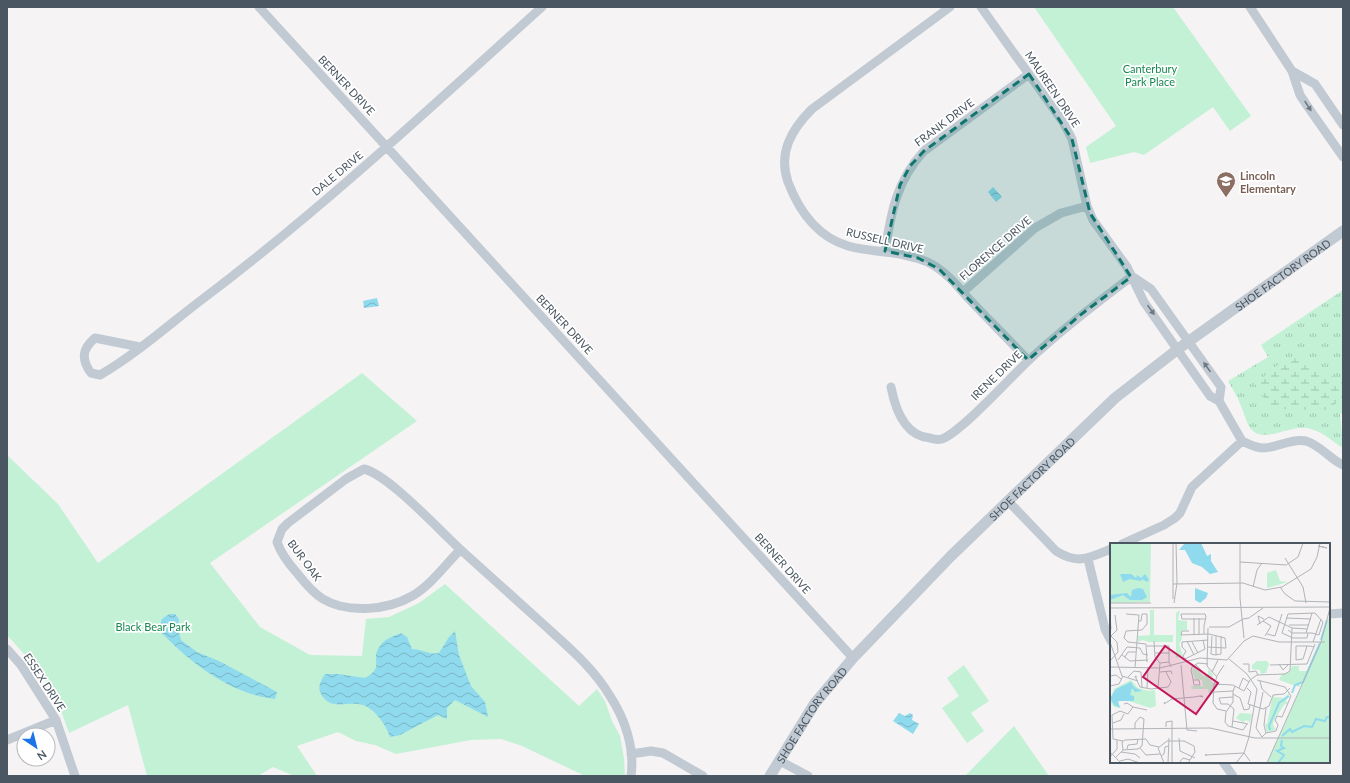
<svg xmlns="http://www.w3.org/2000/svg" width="1350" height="783" viewBox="0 0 1350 783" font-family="Lato,sans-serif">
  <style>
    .grass { fill: url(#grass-tufts) }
    .wetland { fill: url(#wetland-marsh) }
    .park { fill: #c3f1d5 }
    .water { fill: url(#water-waves) }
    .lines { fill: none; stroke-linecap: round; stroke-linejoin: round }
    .minor { stroke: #c1cad2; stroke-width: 9 }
    .tertiary { stroke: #c1cad2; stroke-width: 11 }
    .oneway { fill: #6e7983 }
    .marked { fill: #0f766e; fill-opacity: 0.2; stroke: #0f766e; stroke-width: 3; stroke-dasharray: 8 5; stroke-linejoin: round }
    .labels { text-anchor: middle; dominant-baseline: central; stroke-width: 3.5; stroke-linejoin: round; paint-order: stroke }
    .park-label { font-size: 11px; fill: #17864f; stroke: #fff }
    .street-label { font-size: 11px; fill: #4a5661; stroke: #fff }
    .education-label { font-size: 11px; font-weight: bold; fill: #785e54; stroke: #fff; text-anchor: start }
    .inset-river { fill: none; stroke: #90daee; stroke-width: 2 }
    .inset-road { fill: none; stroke: #b1b4b9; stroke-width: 1 }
    .view { fill: #c2185b; fill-opacity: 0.15; stroke: #c2185b; stroke-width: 2 }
    .inset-edge { fill: none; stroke: #4a5661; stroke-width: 2 }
  </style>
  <defs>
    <pattern id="grass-tufts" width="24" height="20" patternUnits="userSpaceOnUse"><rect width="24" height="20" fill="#c3f1d5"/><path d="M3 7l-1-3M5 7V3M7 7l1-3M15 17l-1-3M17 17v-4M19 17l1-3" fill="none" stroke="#a0c6b0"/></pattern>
    <pattern id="wetland-marsh" width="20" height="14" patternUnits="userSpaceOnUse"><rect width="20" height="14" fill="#c3f1d5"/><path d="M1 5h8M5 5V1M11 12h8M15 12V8" fill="none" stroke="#a0c6b0"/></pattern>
    <pattern id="water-waves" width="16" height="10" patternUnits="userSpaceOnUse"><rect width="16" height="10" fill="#90daee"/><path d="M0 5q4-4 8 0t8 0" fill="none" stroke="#78b4c4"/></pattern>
  </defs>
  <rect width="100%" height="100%" fill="#f5f3f3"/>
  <!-- grass -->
  <path class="grass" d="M1343 290V413L1340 414 1343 445 1341 447C1330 439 1320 430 1306 428 1292 425 1265 442 1253 431 1246 425 1245 414 1241 406 1238 398 1233 389 1228 381L1268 357 1261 345Z"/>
  <!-- wetland -->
  <path class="wetland" d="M1294 358 1306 363 1317 372 1342 379 1343 401 1335 404 1326 410 1271 409 1255 384 1280 363Z"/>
  <!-- park -->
  <path class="park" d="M1034 7H1173L1251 116 1230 131 1213 107 1144 155 1134 152 1090 163 1086 147 1116 126Z
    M362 373 417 421 210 563 260 627 310 655 362 656 366 619 389 617 419 603 445 584 579 706 597 689 605 701 612 721 620 736 624 758 625 776H585L522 746 501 739 471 740 396 754 375 745 356 741 338 732 297 746 317 776H294L273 767 258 776H147L128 705 69 733 59 705 41 673 7 635V455L58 504 98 563Z
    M964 665 989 701 971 713 984 731 967 743 942 708 959 696 947 678Z
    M1014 726 1049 776H965Z"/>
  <!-- water -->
  <path class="water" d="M993 187 1002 197 996 202 988 192Z
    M377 298 379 306 364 308 363 301Z
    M169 614H175L179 619 178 628 181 640 197 652 219 661 277 692 275 699C229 694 188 661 158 629L162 619Z
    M455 631 459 655 471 686 485 702 488 717 455 700 447 708V719L438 715 400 735 390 737C386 725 375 709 363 705 348 700 331 712 321 694 317 687 321 680 325 674H338L365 678C386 666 369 661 380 646 384 639 394 636 401 633L407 637 412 649C422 649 429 655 439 653L449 637Z
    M899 713 905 716 910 713 913 715 912 720 919 724 913 734 893 721Z"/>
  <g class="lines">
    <!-- minor -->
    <path class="minor" d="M259 7 853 658
      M950 7 812 109C791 130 778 153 788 182 799 211 818 237 848 246 865 251 883 251 900 254 913 257 928 260 939 269 951 277 960 289 969 299 989 320 1009 340 1028 360
      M981 7 1063 122 1072 139 1087 206 1093 220 1127 267 1144 302 1210 396 1219 401 1242 441C1248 444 1256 448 1263 448 1277 448 1291 438 1306 441 1320 445 1330 459 1343 465
      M1250 7 1292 71 1300 95 1308 107 1343 157
      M1292 71 1315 84 1343 125
      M885 251C891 212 897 180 924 151L1029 74
      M1133 277 1151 289 1221 387 1219 401
      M963 292 1035 228 1061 213 1087 206
      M140 347 95 338C82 349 81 359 91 373L100 375C135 355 172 322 204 298 323 208 432 106 542 7
      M891 387C895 408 904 436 930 438 933 439 938 440 942 439 961 432 1010 378 1028 361 1060 331 1095 304 1131 277
      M1008 501 1056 551C1078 565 1089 558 1111 549
      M1122 544 1164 525 1175 518 1180 513 1192 487 1242 441
      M460 550C445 565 431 585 412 596 388 610 348 614 323 599 313 593 304 582 297 573 289 564 281 554 277 542L282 529 288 523 346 479 364 469C389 475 439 530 461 550 488 574 515 599 542 623 566 645 593 667 610 696 625 719 635 748 631 776
      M1088 559 1105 629 1111 641
      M1329 614 1343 613
      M7 649 21 665 56 720 75 776
      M7 740 56 720
      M631 754 651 751 663 753 703 776
      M780 761 808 776
      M1223 762 1233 776"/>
    <!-- tertiary -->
    <path class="tertiary" id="s1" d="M770 776 815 703 853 658 951 556 1115 398 1178 349 1343 231"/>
  </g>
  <!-- one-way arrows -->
  <defs><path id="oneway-solid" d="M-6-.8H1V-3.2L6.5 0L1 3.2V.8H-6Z"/></defs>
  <g class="oneway">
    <use href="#oneway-solid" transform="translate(1308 106) rotate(57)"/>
    <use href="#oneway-solid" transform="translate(1151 310) rotate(55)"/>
    <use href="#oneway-solid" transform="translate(1207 367) rotate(-125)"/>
  </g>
  <!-- marked area -->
  <path class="marked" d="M1029 74 1072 139 1090 213 1131 277 1079 316 1028 360 939 269 918 258 885 251 900 185 910 166 924 151Z"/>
  <!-- icons -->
  <defs>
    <g id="school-pin" transform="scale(1)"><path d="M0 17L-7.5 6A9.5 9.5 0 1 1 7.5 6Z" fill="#8d6e63" stroke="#fff"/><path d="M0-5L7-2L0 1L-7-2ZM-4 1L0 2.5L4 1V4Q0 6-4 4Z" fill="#fff"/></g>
  </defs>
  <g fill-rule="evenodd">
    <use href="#school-pin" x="1226" y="181"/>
  </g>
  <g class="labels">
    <!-- park labels -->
    <g class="park-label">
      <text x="1150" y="68">Canterbury<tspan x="1150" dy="13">Park Place</tspan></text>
      <text x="153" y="626">Black Bear Park</text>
    </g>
    <!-- street labels -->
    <g class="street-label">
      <text transform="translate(347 85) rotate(47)">BERNER DRIVE</text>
      <text transform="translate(1053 89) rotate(56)">MAUREEN DRIVE</text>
      <text transform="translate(944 122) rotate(-37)">FRANK DRIVE</text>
      <text transform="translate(337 173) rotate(-40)">DALE DRIVE</text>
      <text transform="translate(885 240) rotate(13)">RUSSELL DRIVE</text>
      <text transform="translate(995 248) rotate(-41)">FLORENCE DRIVE</text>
      <text stroke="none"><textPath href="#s1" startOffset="722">SHOE FACTORY ROAD</textPath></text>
      <text transform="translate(565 324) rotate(47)">BERNER DRIVE</text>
      <text transform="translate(996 375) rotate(-44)">IRENE DRIVE</text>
      <text stroke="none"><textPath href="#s1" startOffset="398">SHOE FACTORY ROAD</textPath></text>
      <text transform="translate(305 560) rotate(53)">BUR OAK</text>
      <text transform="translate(783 563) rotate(48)">BERNER DRIVE</text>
      <text transform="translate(45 682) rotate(57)">ESSEX DRIVE</text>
      <text stroke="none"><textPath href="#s1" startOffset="74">SHOE FACTORY ROAD</textPath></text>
    </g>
    <!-- education labels -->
    <g class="education-label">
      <text x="1240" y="175">Lincoln<tspan x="1240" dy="13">Elementary</tspan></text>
    </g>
  </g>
  <!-- overview -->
  <g transform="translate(1110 543)">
    <rect width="220" height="220" fill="#f5f3f3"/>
    <path d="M40 67H44V92L40 94Z" fill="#c3f1d5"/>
    <path d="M0 0H41L40 59 0 60ZM166 27 170 38 178 39 157 45V30ZM70 67 68 77 77 78V87H72V96L69 101 73 113 66 115V70ZM220 70V220H157L212 98ZM42 92H63V99H38L33 97 28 99V93ZM147 118H157L159 121 156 130 151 131 150 127 142 126V122ZM84 123 93 133 98 132V126L103 131 101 139 104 140 103 151H101L100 155 98 146H82L81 143H93L92 137 85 136 82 128ZM182 123H189V128H197L189 144 169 137 172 131 180 129ZM21 137 28 145 39 148 45 147 46 163 40 165 16 157 7 159 11 165 4 164 0 158 4 146ZM180 149 176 158 178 160 174 162 164 177 163 182 166 187 157 189 155 181H157L163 152 164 154 174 155ZM130 170 142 171 140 181 139 178 135 177 134 180 126 175Z" fill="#c3f1d5"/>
    <path d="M75 0H91L97 13 101 11V18L108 29 100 31 92 24 82 20 75 7H69ZM10 31H21L26 35 27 32 31 35 35 31 39 37 37 39 32 36 31 38 20 36 13 39ZM28 45 33 46 37 54 32 57H20L13 52 0 57V52L17 50 21 54 22 47ZM85 45 98 50 96 55 90 60 85 57ZM21 139 24 144 32 148 25 149 22 145 20 152 24 153V158H8L10 165 4 162 0 155 6 146Z" fill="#90daee"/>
    <path class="inset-river" d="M211 97 217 77M182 150 185 142 193 139 210 100M160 187 159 183 169 160 179 153M172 193 180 186 182 189 194 183 202 184 206 176 215 178 217 174H220M168 220 174 212 167 208 174 205 171 203 172 197"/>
    <path class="inset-road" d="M130 0V55L134 95M142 0H158M208 3 217 5 209 3M175 15 193 44 196 60M130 19 176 22 188 14 193 0M63 41V0M143 44 147 27 152 20M170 44 175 51 185 58 220 59M63 56V41L133 40 155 47 172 44 201 26 207 14 210 0M0 60H41M64 60 67 40 66 0M0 65 220 64M16 71 29 72 25 125M0 73 1 86M84 75V92M89 75V92M176 75 201 76M133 76 139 75 153 65M28 78H31L32 71H37V81L32 87 16 88 14 95 18 99 36 101 37 119M153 78 161 83 155 93M150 81 148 73 154 76M179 82H199M99 84H119L133 76M98 85 97 123 107 134 104 141 103 160 107 166 116 168M182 85 197 86M178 87 182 90H202L209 92 213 79 205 70 178 71 172 90 183 95H197L198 90M79 88H72L71 92 99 91 115 95 116 105 97 104M196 90 202 70M94 91V83L96 74 95 71H71L72 76H95M157 91 165 93 172 71M1 93 7 87 5 72M102 93 101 111 105 112 111 111V93M44 98 45 114 50 120 48 145M77 98 84 112M0 99 12 133 28 138M82 99 88 110M203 99 211 76M37 103H59V119M197 103 193 116 186 117V103H200L204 104M45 110H59M12 112 20 118 38 117M106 112V93M15 114 18 109H26M75 116 95 106 93 97M119 116 137 131 147 146 139 194 134 210 126 220M8 117 17 104 30 105 33 111 38 112M0 118 8 109 7 99 1 93M50 120 59 119 61 124M77 120 73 113 76 108 72 104V99L98 97M85 121 95 131M133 121H139V129L146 128 148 132M169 121 173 127 178 122M71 122 77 187 87 188M160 122 197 121 205 101M0 124 50 125 90 115 117 117 134 98 143 93 169 99H215M50 129 61 128 62 131M102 129 108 117M0 133 6 132 11 136M107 133 114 122M18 134 24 128 31 129 32 144M27 134 25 133 30 144 41 146 58 144 61 139 56 129M83 137H89L90 142H84L82 131 81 128 82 124 88 120 98 121M147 137 175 144 181 153 172 174 167 173 165 177 168 182 166 188 156 190M150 138 152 146 161 154M104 141 123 142 134 148 140 137 147 132 175 131 180 128 182 85 159 74 147 82M0 143 9 141 13 133M125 143 123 148V159L116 169 115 179 118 183 133 187 137 181M37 145 38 125M129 145 133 135 139 139M137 145 141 149 138 161 153 166 159 163 163 152 174 151 180 145M104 149 123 148M153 149 146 185 152 194 156 190 154 182 156 165M123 151 130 155 134 167 139 166 140 162M109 155 111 161H118L124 166 122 184M109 155 123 154M55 159 54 161 62 156 84 154 90 153H92L93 154 90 153M14 161 17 160 23 164 37 167M123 178 138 181M3 180 11 177 14 171M56 184V179L62 178V220M0 186 100 185 145 195H220M69 195 70 208 85 215M13 198 3 196 2 172 10 168 18 171 23 164M30 205 36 212 50 211M17 206 18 202 27 201 28 196M13 207 12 199 15 197 36 196 40 202 49 204M0 209 11 220M11 209 25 211 30 215M97 212H95L134 210 140 218M51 213 54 211 55 204 59 203M0 214 7 206V197M6 214 13 207 28 206 32 203 34 176 30 174 25 180V186M10 218 18 216 30 220M54 220 48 205 57 198H74L84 203 85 209 78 220M58 220 59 195M69 220 73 215 80 217M157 220 211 99 220 65"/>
    <path class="view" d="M55 103 108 140 86 171 33 134Z"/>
    <rect width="220" height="220" class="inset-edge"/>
  </g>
  <!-- border -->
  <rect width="1350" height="783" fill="none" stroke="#4a5661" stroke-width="16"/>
  <!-- north arrow -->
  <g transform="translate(36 747) rotate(145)"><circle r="19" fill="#ffffff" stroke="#b7bbc0"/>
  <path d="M0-3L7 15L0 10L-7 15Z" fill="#1a73e8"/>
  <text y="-6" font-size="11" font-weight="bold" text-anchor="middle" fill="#4a5661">N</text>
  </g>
</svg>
